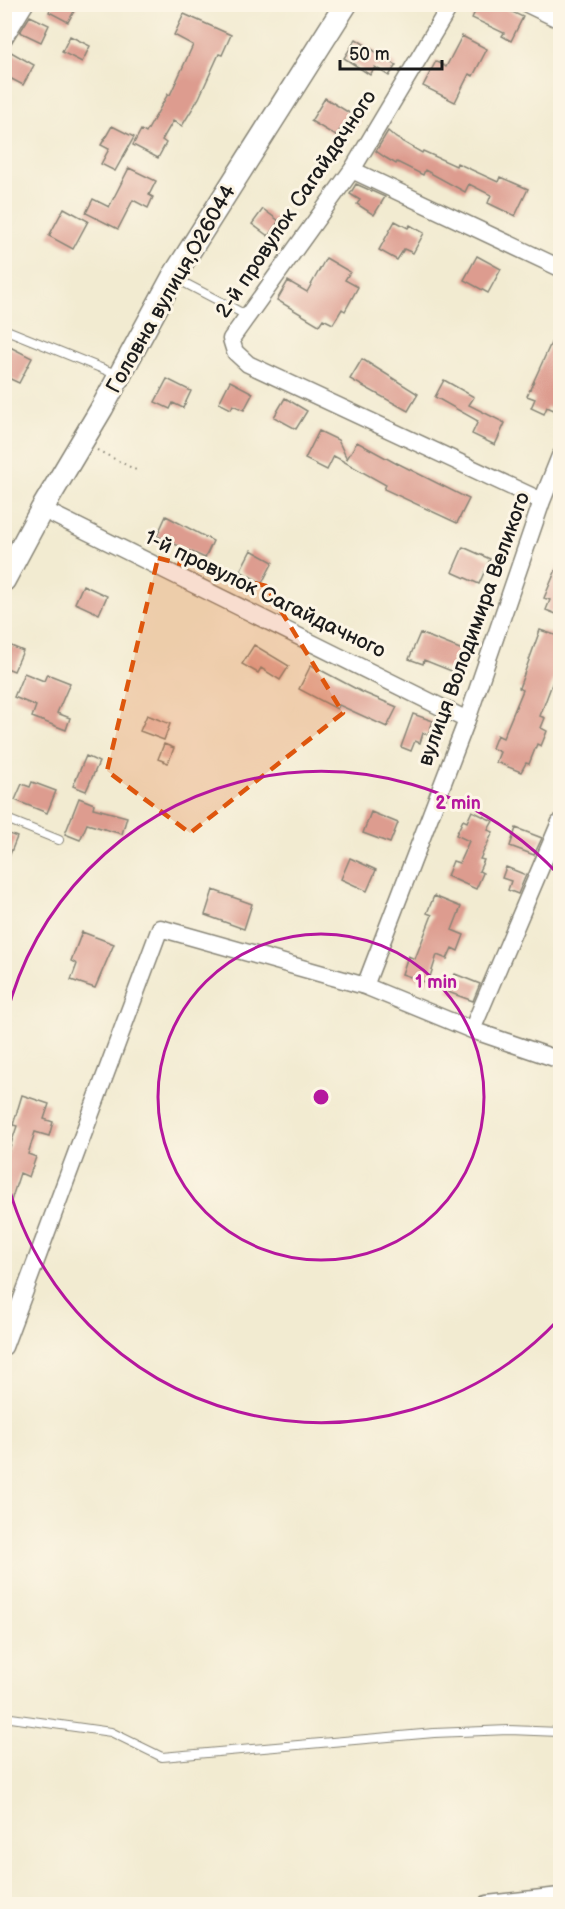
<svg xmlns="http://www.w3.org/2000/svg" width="565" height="1909" viewBox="0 0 565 1909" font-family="'Balsamiq Sans',sans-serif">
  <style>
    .building { fill: #dd9c8f }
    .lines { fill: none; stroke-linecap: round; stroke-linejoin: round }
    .service-casing { stroke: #878476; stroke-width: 10 }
    .minor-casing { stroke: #878476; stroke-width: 19 }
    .secondary-casing { stroke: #878476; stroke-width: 25 }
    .path { stroke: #878476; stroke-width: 2; stroke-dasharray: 1.5 4.5; stroke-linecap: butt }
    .service { stroke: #fff; stroke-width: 8 }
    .minor { stroke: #fff; stroke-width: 16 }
    .secondary { stroke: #fff; stroke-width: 22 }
    .marked { fill: #de560d; fill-opacity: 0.2; stroke: #de560d; stroke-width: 4.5; stroke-dasharray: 12 8; stroke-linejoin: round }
    .ring { fill: none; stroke: #b5179e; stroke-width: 3 }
    .labels { text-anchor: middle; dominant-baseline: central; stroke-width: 6; stroke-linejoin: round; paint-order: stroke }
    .street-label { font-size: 21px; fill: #1c1c1c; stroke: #fcf5e5 }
    .centre { fill: #b5179e; stroke: #fcf5e5; stroke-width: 3 }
    .ring-label { font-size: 18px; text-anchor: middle; font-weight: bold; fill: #b5179e; stroke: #fcf5e5; stroke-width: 6; stroke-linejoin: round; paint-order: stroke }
  </style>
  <rect width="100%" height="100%" fill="#fcf5e5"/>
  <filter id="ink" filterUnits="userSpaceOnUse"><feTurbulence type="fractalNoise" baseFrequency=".0167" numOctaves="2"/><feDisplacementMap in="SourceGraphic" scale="12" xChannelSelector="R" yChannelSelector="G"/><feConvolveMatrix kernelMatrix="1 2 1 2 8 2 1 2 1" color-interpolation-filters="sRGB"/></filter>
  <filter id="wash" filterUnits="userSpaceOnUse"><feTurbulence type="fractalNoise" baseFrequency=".008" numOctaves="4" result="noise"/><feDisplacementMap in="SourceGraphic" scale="24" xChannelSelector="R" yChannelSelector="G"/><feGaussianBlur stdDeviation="1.35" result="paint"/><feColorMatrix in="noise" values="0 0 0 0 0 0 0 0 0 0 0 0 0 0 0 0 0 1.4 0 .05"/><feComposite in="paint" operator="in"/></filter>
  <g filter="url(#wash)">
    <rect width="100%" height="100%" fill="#f2ebd1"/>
    <g id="blocks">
      <!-- building -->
      <path class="building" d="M53 4H78L68 22 49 12Z
        M479 4H495L523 17 511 41 502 36 504 33 472 18Z
        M184 14 231 35 222 55 219 54 199 98 182 126 173 121 162 140 166 143 158 158 133 145 141 130 146 133 168 94 170 95 193 45 174 35Z
        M30 16 49 25 41 42 20 32Z
        M70 36 90 46 82 62 62 52Z
        M462 36 487 49 473 76 469 74 455 102 423 86 436 61 446 67Z
        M356 39 396 65 389 76 375 67 370 75 344 58Z
        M4 48 34 65 23 85 4 75Z
        M325 98 361 120 352 133 342 127 336 136 311 121Z
        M112 126 134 137 115 171 101 164 109 149 101 145Z
        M388 131 396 138 422 153 423 151 456 166 457 163 498 182 500 177 528 189 515 216 488 203 491 195 469 184 465 192 425 170 423 175 397 162 396 164 386 158 376 151Z
        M129 168 156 181 149 195 153 197 148 208 133 200 118 229 86 213 93 199 109 207Z
        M356 184 385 197 374 215 357 204 360 200 350 194Z
        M64 208 88 221 73 249 49 236Z
        M263 209 279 221 268 236 252 224Z
        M395 221 408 228 410 225 424 233 413 253 404 249 397 260 379 250Z
        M477 256 501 269 488 293 464 280Z
        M326 258 350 272 345 280 358 287 345 311 342 309 333 324 323 319 319 325 277 300 288 281 307 292Z
        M561 321V413L547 407 544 414 531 408 535 399 527 396Z
        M10 347 32 358 19 383 4 376V359Z
        M362 359 418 394 408 411 350 379Z
        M167 379 191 391 183 408 173 403 170 409 155 402Z
        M444 380 474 397 469 405 505 423 495 445 472 434 478 421 435 397Z
        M230 381 253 393 244 410 233 405 231 409 219 403Z
        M285 398 307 411 296 429 274 417Z
        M319 431 338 440 347 459 357 442 397 464V463L469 499 457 523 384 489 386 485 334 456 327 470 305 459Z
        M166 516 213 541 205 558 157 536Z
        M463 547 490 559 479 584 452 572Z
        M251 550 273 562 262 583 240 571Z
        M561 558V616L546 610 550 600 544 598Z
        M83 585 107 596 99 614 75 603Z
        M540 630 561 637V660L540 716 545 718 541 728 547 731 541 746 537 744 529 764 526 763 521 772 496 762 500 752 492 748 497 735 503 738 523 690 519 688Z
        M420 633 470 653 465 667 457 664 454 672 424 660 423 664 409 659Z
        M4 643 23 651 14 671 4 667Z
        M254 645 289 666 280 680 261 668 258 673 242 664Z
        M311 665 362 692 397 707 387 727 339 705 337 709 299 689Z
        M24 673 44 681 47 674 70 683 57 713 70 718 66 730 32 717 36 706 14 697Z
        M413 714 433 721 428 735 423 733 420 743 415 741 411 751 401 747Z
        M147 715 170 724 164 740 140 731Z
        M164 744 174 748 168 763 158 759Z
        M86 756 99 762 86 791 73 786Z
        M32 782 56 791 47 813 15 800 22 784 30 787Z
        M79 798 94 804 93 808 127 817 122 834 87 824 80 840 65 834Z
        M472 811 493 821 488 830 493 832 480 859 484 860 479 871 483 873 476 889 447 876 453 861 459 863 469 841 456 835 463 820 467 822Z
        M371 812 398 823 390 843 363 833Z
        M516 828 542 838 534 855 510 846Z
        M4 832 17 837 5 867H4Z
        M350 858 376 870 367 891 341 879Z
        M506 867 526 875 518 894 508 890 511 881 502 878Z
        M213 890 252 904 244 929 205 915Z
        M434 896 461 907 452 930 464 935 458 951 452 948 447 959 437 955 428 983 402 974 408 956 415 959 432 915 427 913Z
        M82 932 114 944 95 988 71 980 77 964 71 961Z
        M455 974 480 984 473 1001 448 992Z
        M22 1095 49 1104 44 1119 53 1122 49 1136 35 1132 28 1154 36 1157 29 1177 20 1173 7 1213H4V1165L17 1126 13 1125Z"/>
    </g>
  </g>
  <g filter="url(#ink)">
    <use href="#blocks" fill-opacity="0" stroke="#878476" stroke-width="1.5"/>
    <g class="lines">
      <!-- service casing -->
      <g class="service-casing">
        <path id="service" d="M175 278 246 315
          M4 329 118 375
          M4 818 59 840
          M4 1717 111 1732 162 1757 434 1733 509 1730 560 1732"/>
      </g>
      <!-- minor casing -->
      <g class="minor-casing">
        <path id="minor" d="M451 4 352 170 231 339 235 352 248 364 542 501
          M527 4 560 20
          M4 38 25 4
          M352 170 560 268
          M42 509 467 720
          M365 986 467 720 542 501 560 456
          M472 1030 560 822
          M4 1347 160 928 365 986 472 1030 560 1060
          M487 1904 560 1896"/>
      </g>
      <!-- secondary casing -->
      <g class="secondary-casing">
        <path id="secondary" d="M4 580 42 509 102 408 173 277 346 4"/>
      </g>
      <!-- path -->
      <path class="path" d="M97 450 136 470"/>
      <!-- service -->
      <use href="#service" class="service"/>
      <!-- minor -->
      <use href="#minor" class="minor"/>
      <!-- secondary -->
      <use href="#secondary" class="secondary"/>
    </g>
  </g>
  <!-- marked area -->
  <path class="marked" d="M158 558 266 586 343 713 190 833 107 771Z"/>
  <!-- distance rings -->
  <g class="ring">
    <circle cx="321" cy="1097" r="163"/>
    <path d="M559 1319A325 325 0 0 1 5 1173M5 1021A325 325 0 0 1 559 875"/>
  </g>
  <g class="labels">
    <!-- street labels -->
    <g class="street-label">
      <text transform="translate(296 204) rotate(-56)">2-й провулок Сагайдачного</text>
      <text transform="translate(171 289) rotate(-60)">Головна вулиця,О26044</text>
      <text transform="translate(265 594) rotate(26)">1-й провулок Сагайдачного</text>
      <text transform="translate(474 629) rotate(-70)">вулиця Володимира Великого</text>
    </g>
  </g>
  <circle cx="321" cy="1097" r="9" class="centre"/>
  <g class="ring-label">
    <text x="458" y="809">2 min</text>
    <text x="436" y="988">1 min</text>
  </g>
  <!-- margin -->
  <rect width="565" height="1909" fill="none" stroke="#fcf5e5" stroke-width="24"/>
  <!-- scale -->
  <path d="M340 60v9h102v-9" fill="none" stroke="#1c1c1c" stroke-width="3"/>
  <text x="349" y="60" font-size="18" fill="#1c1c1c" stroke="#fcf5e5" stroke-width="4.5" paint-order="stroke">50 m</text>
</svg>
